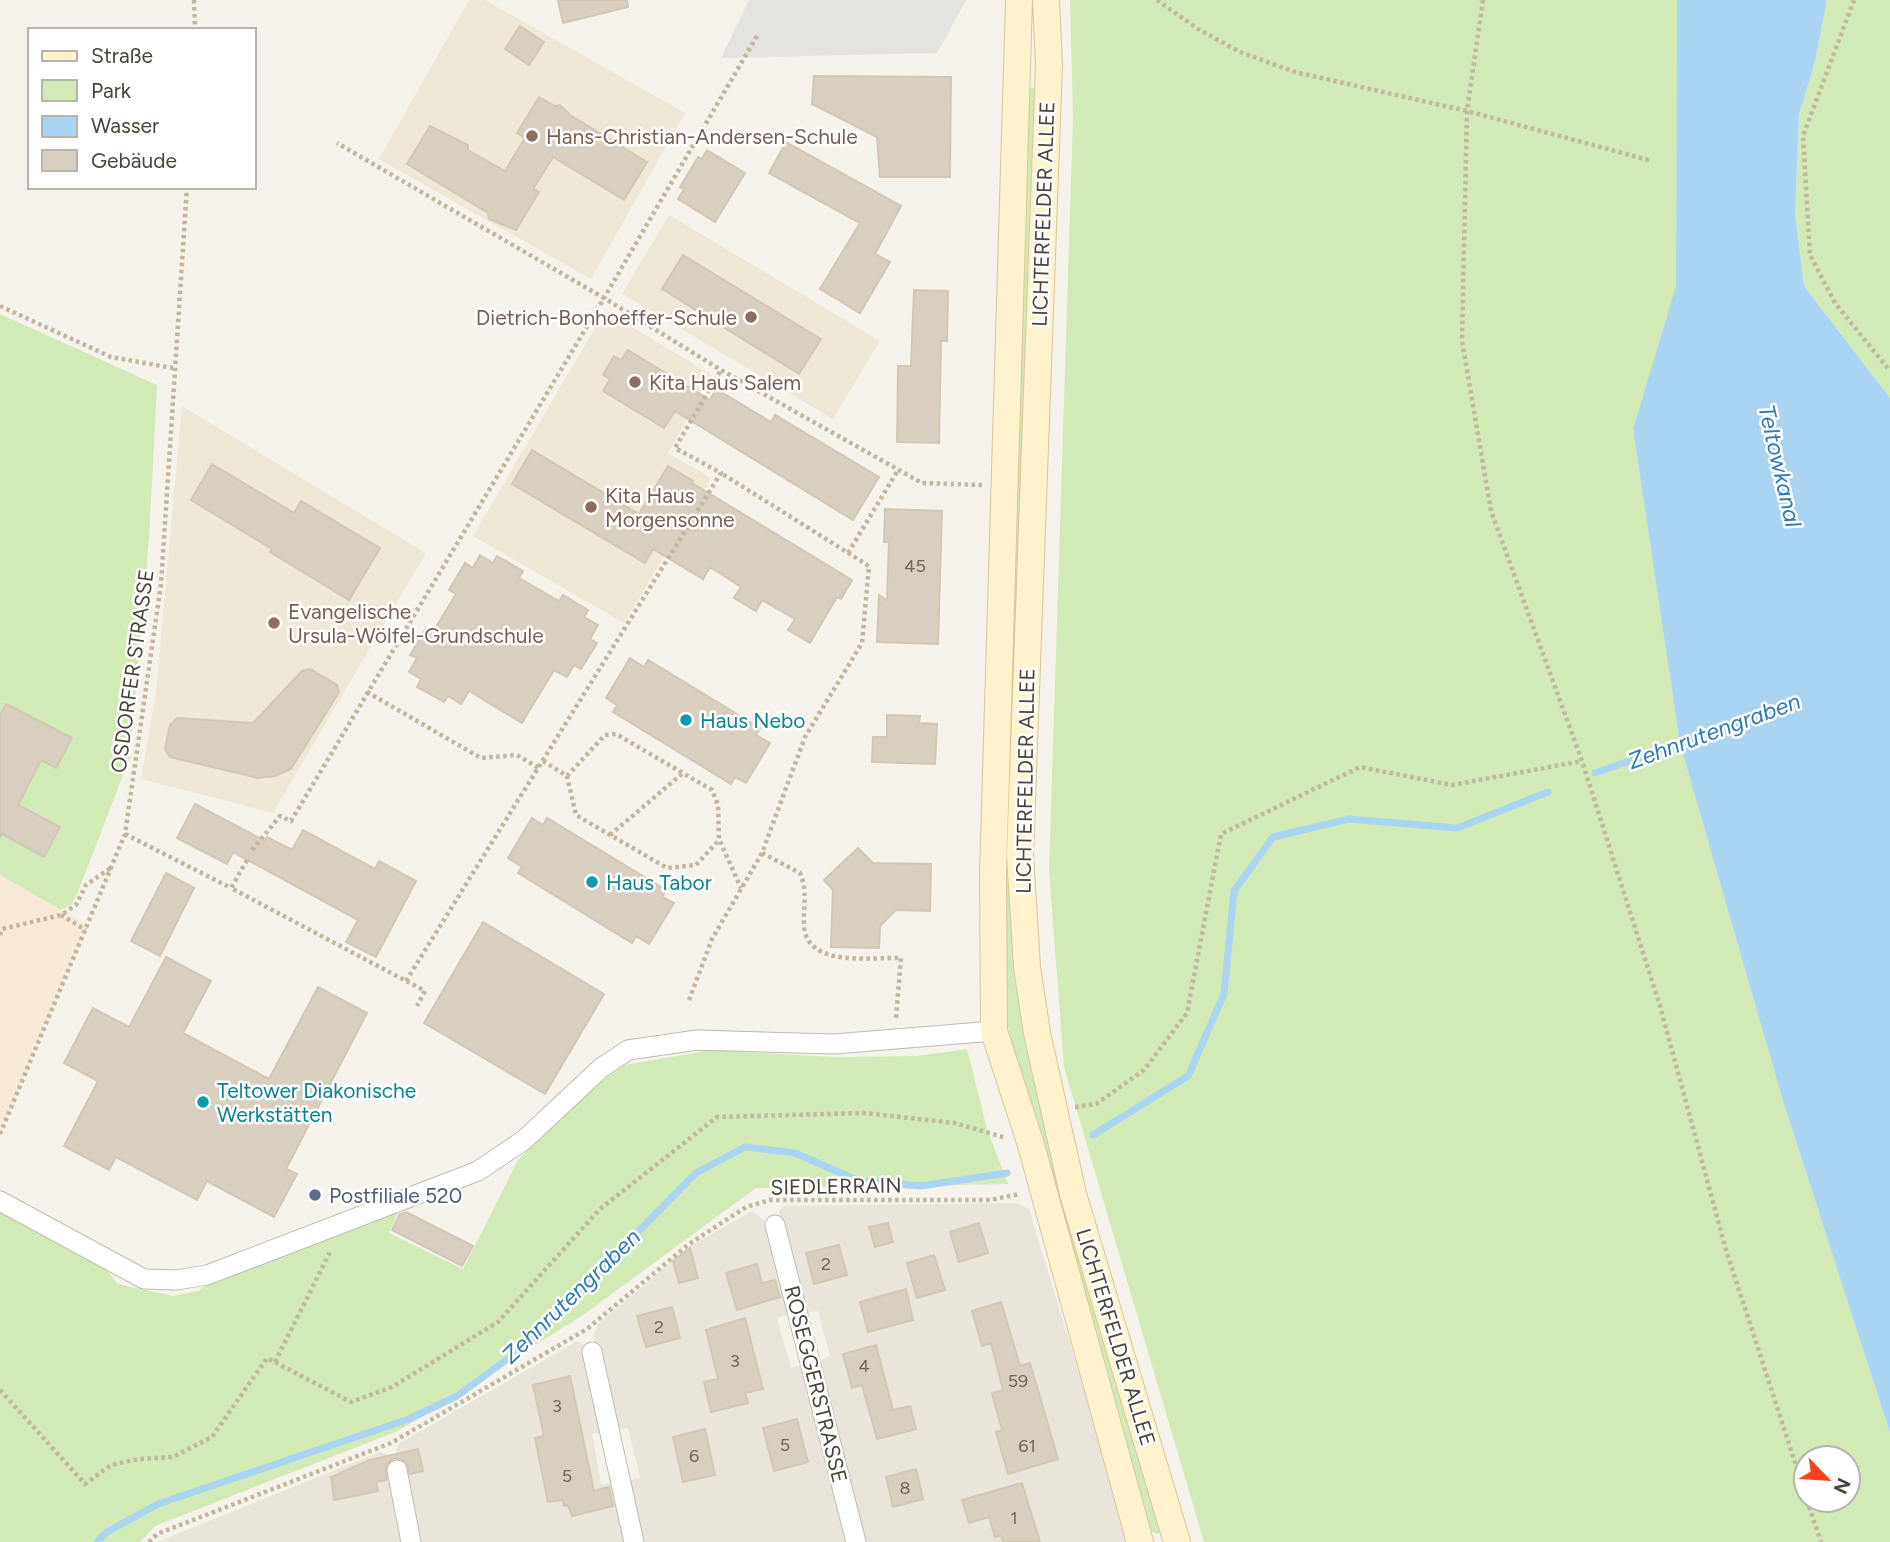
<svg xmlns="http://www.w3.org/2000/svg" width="1890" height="1542" viewBox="0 0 1890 1542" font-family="Figtree,sans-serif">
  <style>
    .residential { fill: #eae5da }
    .commercial { fill: #f7ead8 }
    .education { fill: #efe8d6 }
    .green { fill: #d2eab5; fill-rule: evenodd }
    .parking { fill: #e5e3e0 }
    .water { fill: #a9d4f2 }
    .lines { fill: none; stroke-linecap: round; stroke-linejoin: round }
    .stream { stroke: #a9d4f2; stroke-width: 7 }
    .building { fill: #d8cfc1; stroke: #d3c7b4; stroke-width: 2 }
    .minor-casing { stroke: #c2bbae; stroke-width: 21 }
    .secondary-casing { stroke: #d6c79b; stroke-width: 28 }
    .path { stroke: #c4b79f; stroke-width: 4.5; stroke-dasharray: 3.5 3.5; stroke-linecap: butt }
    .minor { stroke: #fff; stroke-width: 19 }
    .secondary { stroke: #fff3cd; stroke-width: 26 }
    .education-dot { fill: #8d6e63; stroke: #fff; stroke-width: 2.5 }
    .culture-dot { fill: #0f9aa8; stroke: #fff; stroke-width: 2.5 }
    .service-dot { fill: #5c6f8a; stroke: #fff; stroke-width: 2.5 }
    .labels { text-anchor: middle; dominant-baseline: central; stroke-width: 5; stroke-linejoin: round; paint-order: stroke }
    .number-label { font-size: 18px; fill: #6e675b }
    .education-label { font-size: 21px; fill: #785e54; stroke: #fff; text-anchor: start }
    .street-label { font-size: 21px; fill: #4b4439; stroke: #fff }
    .culture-label { font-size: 21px; fill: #0d838f; stroke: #fff; text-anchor: start }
    .service-label { font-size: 21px; fill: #4e5e75; stroke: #fff; text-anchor: start }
    .water-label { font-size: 23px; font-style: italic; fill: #2e7ab2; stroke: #fff }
  </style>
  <rect width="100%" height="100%" fill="#f6f3ec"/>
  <!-- residential -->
  <path class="residential" d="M1017 1203 1029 1209 1127 1531 1126 1542H865L819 1361 830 1356 818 1311 805 1313 779 1211 784 1206Z
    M752 1211 769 1224 790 1314 777 1318 791 1368 804 1364 848 1542H642L630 1481 640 1477 628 1428 616 1430 593 1336 598 1324 690 1246Z
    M577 1341 583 1344 603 1432 592 1434 601 1485 614 1482 627 1542H416L396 1449 400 1443Z
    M380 1452 386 1454 404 1542H157Z"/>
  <!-- commercial -->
  <path class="commercial" d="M0 875 87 925 0 1134Z"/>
  <!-- education -->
  <path class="education" d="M469 0H485L685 113 591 279 379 159Z
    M669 215 880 341 833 419 622 294Z
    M605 311 712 375 668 453 711 478 624 623 473 536Z
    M182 406 426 553 273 813 141 779 156 693Z"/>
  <!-- green -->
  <path class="green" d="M1070 0H1677L1676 287 1633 429 1680 744 1783 1101 1890 1433V1542H1204L1064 1067 1049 872 1073 118ZM1806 1458H1848V1500H1806Z
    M1827 0H1890V398L1804 286 1795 214 1799 114 1815 62Z
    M1031 87 1037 91 1016 913 1164 1530 1157 1534 1152 1532 1081 1299 1016 1064 1007 1021 1004 951 1028 89Z
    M0 314 157 385 149 539 130 757 78 892 72 904 61 910 0 875Z
    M967 1049 987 1129 1008 1184 756 1188 583 1315 398 1431 155 1526 140 1542H0V1209L105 1268 118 1284 173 1296 198 1291 213 1280 402 1204 389 1233 463 1269 518 1160 578 1097 625 1065 710 1050 834 1057 917 1056Z"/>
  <!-- parking -->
  <path class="parking" d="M749 0H966L937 53 721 58Z"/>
  <!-- water -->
  <path class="water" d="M1677 0H1827L1815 62 1799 114 1795 214 1804 286 1890 398V1433L1783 1101 1680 744 1633 429 1676 286Z"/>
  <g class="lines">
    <!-- stream -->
    <path class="stream" d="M1595 773 1687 741
      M1093 1135 1188 1076 1224 994 1234 891 1273 837 1349 819 1457 828 1548 792
      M97 1542 107 1532 158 1504 409 1419 457 1396 524 1347 696 1173 745 1147 795 1153 859 1181 921 1186 1007 1173"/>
  </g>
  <!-- building -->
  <path class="building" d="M558 0H627L628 7 563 23Z
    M520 26 544 42 529 65 505 49Z
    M814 76 951 77 950 177H880L877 137 812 104Z
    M539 97 555 106 560 105 570 115 647 162 624 200 553 157 533 189 539 192 516 230 489 219 488 213 407 164 430 126 468 145V150L505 171 525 138 517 133Z
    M786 142 901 206 875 254 890 262 860 313 820 289 860 223 769 173Z
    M707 150 745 173 715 222 678 199 684 189 680 187 698 157 702 159Z
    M683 255 821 339 799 374 662 289Z
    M914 290 948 291 947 341H941L939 443 897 442 898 366H911Z
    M628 350 710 400 716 389 771 422 775 415 879 477 853 520 675 411 664 428 603 391 610 379 603 375 614 356 621 360Z
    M532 450 639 514 668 466 693 481 692 483 852 580 841 599 837 597 810 643 788 630 795 619 762 600 756 611 734 598 741 587 710 567 703 579 653 549 645 563 512 484Z
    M212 464 294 513 301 501 380 548 349 600 270 552 272 549 191 500Z
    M885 509 942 511 938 644 877 642 879 595 887 600 889 542H884Z
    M480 555 493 563 497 556 523 571 519 578 559 601 563 595 588 610 584 617 598 625 590 639 597 643 581 669 574 665 567 677 554 670 522 723 469 691 461 704 448 696 444 702 417 687 421 679 409 672 417 658 410 655 426 628 433 632 456 594 449 590 465 563 473 568Z
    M630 658 644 667 648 660 760 728 756 735 770 743 746 783 735 777 731 784 613 712 617 705 606 698Z
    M310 669 337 685 339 692 291 769 275 776 258 778 170 757 165 749 170 725 177 718 253 723 302 671Z
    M6 704 72 738 56 768 41 760 18 805 60 827 44 857 2 834 0 838V715Z
    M887 715 920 716 919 723 937 724 935 764 872 762 873 737H887Z
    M195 804 265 841 267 837 292 850 303 830 375 869 379 861 416 881 376 957 346 942 358 920 233 852 227 864 177 838Z
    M532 818 543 825 547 818 666 890 662 897 674 903 649 944 636 936 632 943 518 873 522 867 508 858Z
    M858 848 873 863 931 864 930 911 896 910 880 926 879 948 831 947 833 890 824 880Z
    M166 873 194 888 160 956 131 941Z
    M483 922 604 994 545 1094 424 1023Z
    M166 957 211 981 183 1033 269 1079 318 987 367 1013 286 1169 297 1174 274 1217 207 1181 197 1200 116 1157 109 1170 64 1146 98 1081 64 1063 93 1008 129 1027Z
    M406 1212 473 1246 462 1266 392 1230 400 1214Z
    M888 1223 893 1242 875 1247 869 1227Z
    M979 1223 988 1253 959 1262 950 1232Z
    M839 1245 847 1275 814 1284 806 1253Z
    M690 1248 698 1278 679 1283 673 1261Z
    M934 1255 945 1290 917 1298 907 1263Z
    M757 1264 762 1283 775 1280 780 1297 737 1310 726 1273Z
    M906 1289 913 1320 868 1332 860 1302Z
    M1001 1302 1020 1366 1030 1363 1058 1459 1008 1474 996 1432 1002 1430 992 1393 1003 1390 991 1343 982 1346 972 1311Z
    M672 1307 680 1338 646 1347 637 1316Z
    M745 1318 763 1389 745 1393 748 1403 711 1412 704 1382 718 1379 706 1330Z
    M876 1345 893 1410 910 1406 916 1429 877 1439 862 1385 852 1388 843 1354Z
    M570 1376 594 1491 609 1487 613 1506 572 1516 568 1505 564 1506 563 1500 548 1502 535 1438 544 1436 533 1385Z
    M797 1419 808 1462 774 1471 763 1428Z
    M705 1429 715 1475 683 1482 673 1437Z
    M418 1449 423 1471 410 1474 406 1462 394 1458 386 1465V1480L376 1482 378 1491 334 1500 331 1477 370 1460Z
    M916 1469 923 1499 893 1507 886 1477Z
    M1022 1483 1040 1542H1003L1001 1535 995 1537 989 1517 969 1523 962 1500Z"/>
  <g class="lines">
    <!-- minor casing -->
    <g class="minor-casing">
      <path id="minor" d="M0 1201 144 1279 176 1280 207 1275 478 1171 524 1140 601 1068 628 1050 697 1040 834 1044 994 1031
        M775 1225 856 1542
        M592 1352 634 1542
        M397 1470 411 1542"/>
    </g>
    <!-- secondary casing -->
    <g class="secondary-casing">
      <path id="secondary" d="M1019 0 993 874 994 1031 1031 1145 1140 1542
        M1046 0 1049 65 1020 855 1027 967 1037 1033 1073 1194 1177 1542"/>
    </g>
    <!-- path -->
    <path class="path" d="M194 0 195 30
      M1157 0 1198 29 1240 52 1295 72 1467 111 1652 161
      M1483 0 1467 111 1462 341 1491 511 1582 761 1660 1006 1726 1250 1806 1496
      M1854 0 1803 136 1810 255 1835 303 1890 371
      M757 36 604 298 721 370 922 483 982 485
      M0 306 111 357 173 368
      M848 553 898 470
      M367 692 481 758 517 755 539 768
      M543 761 567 776 576 815 667 868 696 865 719 840
      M567 776 605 735 616 734 712 790 718 805 719 839 741 888
      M125 834 231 888
      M610 835 683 773
      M252 850 280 816 291 821 604 298 337 143
      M762 853 800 873C808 892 803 906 804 926 807 968 871 957 901 958L896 1018
      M247 860 231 888 425 991 417 1006
      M61 915 86 930
      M0 935 2 929 61 915 76 905 86 885 112 867
      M406 981 721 473 675 448 721 370
      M689 1000 712 939 762 853 805 737 862 643 869 566 721 473
      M1075 1107 1096 1104 1144 1070 1187 1013 1221 834 1360 767 1452 785 1582 761
      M0 1134 125 834 161 584 187 187
      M275 1362 331 1250
      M0 1390 85 1484 111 1465 139 1459 173 1457 212 1437 267 1358 351 1402 392 1387 498 1322 600 1209 717 1117 864 1113 955 1123 1003 1137
      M1807 1500 1821 1542
      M149 1542 157 1534 391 1443 587 1329 689 1244 746 1207 770 1200H990L1020 1194"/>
    <!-- minor -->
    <use href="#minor" class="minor"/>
    <!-- secondary -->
    <use href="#secondary" class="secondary"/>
  </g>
  <!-- markers -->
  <g class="education-dot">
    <circle cx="532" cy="136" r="7"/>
    <circle cx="751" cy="317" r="7"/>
    <circle cx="635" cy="382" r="7"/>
    <circle cx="591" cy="507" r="7"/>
    <circle cx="274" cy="623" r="7"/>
  </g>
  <g class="culture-dot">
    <circle cx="686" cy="720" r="7"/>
    <circle cx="592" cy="882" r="7"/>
    <circle cx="203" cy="1102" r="7"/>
  </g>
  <circle class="service-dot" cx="315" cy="1195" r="7"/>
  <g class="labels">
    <!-- number labels -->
    <g class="number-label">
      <text x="915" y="566">45</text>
      <text x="826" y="1264">2</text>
      <text x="659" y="1327">2</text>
      <text x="735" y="1361">3</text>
      <text x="864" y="1366">4</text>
      <text x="1018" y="1381">59</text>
      <text x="557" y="1406">3</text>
      <text x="785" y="1445">5</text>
      <text x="1027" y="1446">61</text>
      <text x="694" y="1456">6</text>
      <text x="567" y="1476">5</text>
      <text x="905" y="1488">8</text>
      <text x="1014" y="1518">1</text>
    </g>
    <!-- education labels -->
    <g class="education-label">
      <text x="546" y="136">Hans-Christian-Andersen-Schule</text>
      <text x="737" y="317" text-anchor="end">Dietrich-Bonhoeffer-Schule</text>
      <text x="649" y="382">Kita Haus Salem</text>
      <text x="605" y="495">Kita Haus<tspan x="605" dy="24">Morgensonne</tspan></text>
      <text x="288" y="611">Evangelische<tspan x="288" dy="24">Ursula-Wölfel-Grundschule</tspan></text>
    </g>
    <!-- street labels -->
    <g class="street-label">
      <text transform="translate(1043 214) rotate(-88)">LICHTERFELDER ALLEE</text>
      <text transform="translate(132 671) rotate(-82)">OSDORFER STRASSE</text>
      <text transform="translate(1025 781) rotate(-89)">LICHTERFELDER ALLEE</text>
      <text transform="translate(836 1186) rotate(-1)">SIEDLERRAIN</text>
      <text transform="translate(1116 1337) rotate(73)">LICHTERFELDER ALLEE</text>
      <text transform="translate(816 1384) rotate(76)">ROSEGGERSTRASSE</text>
    </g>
    <!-- culture labels -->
    <g class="culture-label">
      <text x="700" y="720">Haus Nebo</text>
      <text x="606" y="882">Haus Tabor</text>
      <text x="217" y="1090">Teltower Diakonische<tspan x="217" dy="24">Werkstätten</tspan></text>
    </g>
    <!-- service labels -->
    <g class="service-label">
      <text x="329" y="1195">Postfiliale 520</text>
    </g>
    <!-- water labels -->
    <g class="water-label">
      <text transform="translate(1780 466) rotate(77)">Teltowkanal</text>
      <text transform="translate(1714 731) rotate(-20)">Zehnrutengraben</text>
      <text transform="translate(571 1296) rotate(-44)">Zehnrutengraben</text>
    </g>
  </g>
  <!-- legend -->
  <rect x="28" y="28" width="228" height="161" fill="#ffffff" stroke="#b7b4b0" stroke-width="2"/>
  <rect x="42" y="51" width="35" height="10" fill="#fff3cd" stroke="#b7b4b0" stroke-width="2"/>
  <text x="91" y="63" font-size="21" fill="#4b4439">Straße</text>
  <rect x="42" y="80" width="35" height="21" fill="#d2eab5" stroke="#b7b4b0" stroke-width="2"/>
  <text x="91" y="98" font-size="21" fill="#4b4439">Park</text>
  <rect x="42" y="116" width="35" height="21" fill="#a9d4f2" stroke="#b7b4b0" stroke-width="2"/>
  <text x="91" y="133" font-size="21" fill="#4b4439">Wasser</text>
  <rect x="42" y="150" width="35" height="21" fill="#d8cfc1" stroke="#b7b4b0" stroke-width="2"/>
  <text x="91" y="168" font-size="21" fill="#4b4439">Gebäude</text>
  <!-- north arrow -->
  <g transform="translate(1827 1479) rotate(115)"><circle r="33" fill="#ffffff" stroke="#b7b4b0" stroke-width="2"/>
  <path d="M0-5L12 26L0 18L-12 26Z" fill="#fc3f1d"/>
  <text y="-10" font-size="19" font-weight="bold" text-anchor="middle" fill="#4b4439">N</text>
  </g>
</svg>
